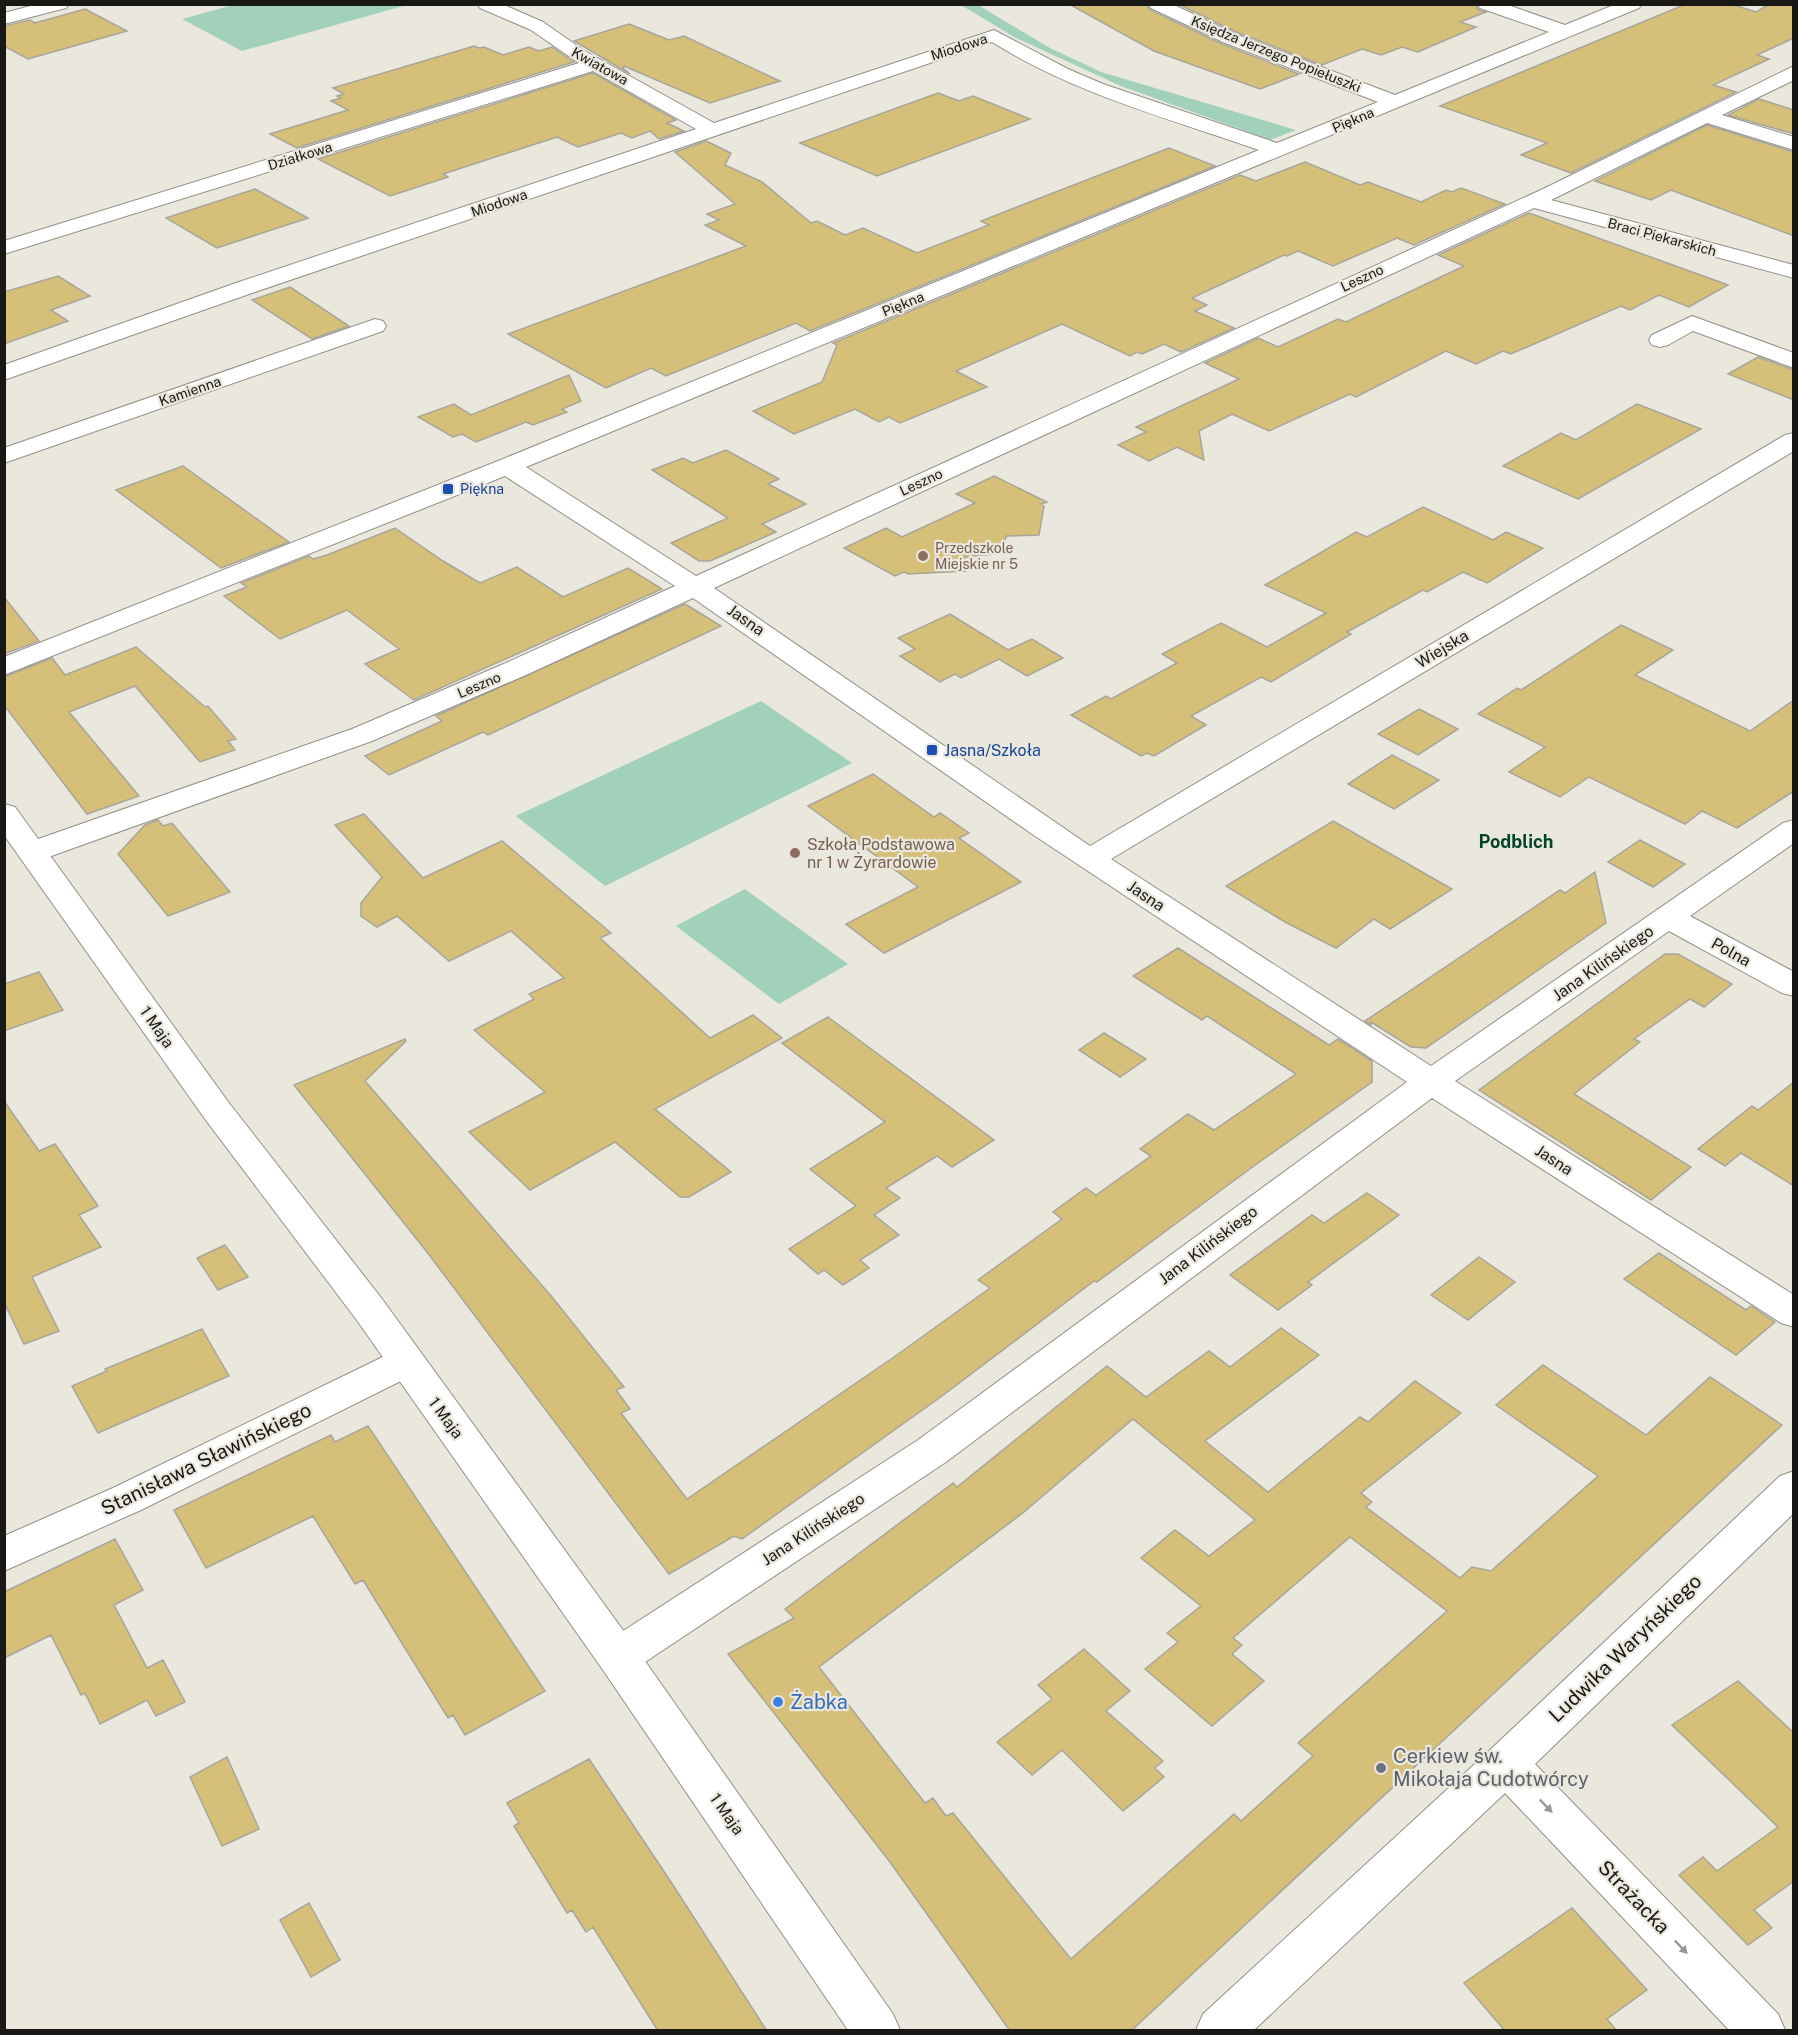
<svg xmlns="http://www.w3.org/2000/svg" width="1798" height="2035" viewBox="0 0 1798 2035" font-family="'Public Sans',sans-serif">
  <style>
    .green { fill: #a1d1bb }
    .building { fill: #d5bf79; stroke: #a8a59b; stroke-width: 1.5; fill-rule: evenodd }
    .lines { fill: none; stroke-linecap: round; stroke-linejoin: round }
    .minor-casing { stroke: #929086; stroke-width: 2 }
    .tertiary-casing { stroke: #929086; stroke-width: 2 }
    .minor { fill: #fff; fill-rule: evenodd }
    .tertiary { fill: #fff; fill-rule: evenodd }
    .oneway { fill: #989795 }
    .transit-dot { fill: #1a4fb4; stroke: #eae7dd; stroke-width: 2 }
    .education-dot { fill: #8d6e63; stroke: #eae7dd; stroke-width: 2 }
    .shop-dot { fill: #3f7fe0; stroke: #eae7dd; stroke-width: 2 }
    .worship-dot { fill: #6b7280; stroke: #eae7dd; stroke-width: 2 }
    .labels { text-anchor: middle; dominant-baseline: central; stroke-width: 4.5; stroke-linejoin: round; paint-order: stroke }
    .far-street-label { font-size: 14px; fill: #191814; stroke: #eae7dd }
    .far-transit-label { font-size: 14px; fill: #164399; stroke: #eae7dd; text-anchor: start }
    .far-education-label { font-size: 14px; fill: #785e54; stroke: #eae7dd; text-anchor: start }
    .street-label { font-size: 16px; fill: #191814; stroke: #eae7dd }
    .transit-label { font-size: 16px; fill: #164399; stroke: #eae7dd; text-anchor: start }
    .education-label { font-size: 16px; fill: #785e54; stroke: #eae7dd; text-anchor: start }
    .neighbourhood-label { font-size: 18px; font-weight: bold; fill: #004529; stroke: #eae7dd }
    .near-street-label { font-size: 20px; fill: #191814; stroke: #eae7dd }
    .near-shop-label { font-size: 20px; fill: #366cbe; stroke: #eae7dd; text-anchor: start }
    .near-worship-label { font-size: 20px; fill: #5b616d; stroke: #eae7dd; text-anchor: start }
  </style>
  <rect width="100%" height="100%" fill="#eae7dd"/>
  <!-- green -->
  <path class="green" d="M233 5V4L407 5 242 51 182 19Z
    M961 5H978L1050 48 1101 72 1296 130 1270 140 1121 86 1016 38Z
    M761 701 852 763 605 886 516 816Z
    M745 889 848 964 779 1004 676 926Z"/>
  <!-- building -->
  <path class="building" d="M1069 4H1146L1150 10 1222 44 1299 74 1260 89 1154 51Z
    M1178 4H1475L1479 10 1486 12 1460 22 1476 27 1418 52 1402 47 1381 55 1362 49 1322 65 1236 32Z
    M1686 4H1731L1756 12 1770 4H1794V38L1757 55 1769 59 1713 85 1736 92 1571 173 1521 155 1547 143 1440 106Z
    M85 9 127 31 28 59 4 46V26L30 20 35 23Z
    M629 24 669 40 684 36 780 81 710 103 624 66 623 68 630 74 574 41Z
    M474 46 479 48 484 47 503 55 529 47 539 51 552 47 574 62 297 148 270 134 348 110 331 101 341 98 337 96 344 94 333 88Z
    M593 73 676 120 667 123 684 131 659 139 650 131 632 138 621 133 578 147 557 137 443 174 448 177 390 196 318 159Z
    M938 93 959 101 973 96 1030 119 877 176 800 143Z
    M1759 99 1794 110V134L1728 115Z
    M1707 125 1794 152V236L1671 190 1651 200 1595 181Z
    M706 141 731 153 725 165 762 182 811 223 817 221 845 235 863 228 917 253 989 225 981 221 1169 148 1215 166 810 331 796 323 666 376 651 368 606 388 508 334 746 246 705 225 719 220 707 214 735 204 675 152Z
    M1305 162 1360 185 1368 182 1421 202 1446 190 1452 192 1461 188 1505 204 1414 245 1397 238 1333 266 1298 251 1287 256 1284 255 1192 298 1207 305 1195 311 1234 328 1181 352 1164 344 1142 354 1137 352 1130 356 1062 324 956 371 987 387 900 423 889 417 879 422 855 409 794 434 753 411 822 382 837 345 833 343 1240 175 1256 181Z
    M255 189 308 218 217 248 166 218Z
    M1529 213 1728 285 1689 307 1659 295 1630 310 1621 306 1511 354 1503 351 1476 364 1446 351 1356 397 1350 394 1269 431 1232 414 1199 431 1204 460 1177 447 1149 461 1118 445 1146 432 1136 427 1239 379 1205 363 1258 338 1278 347 1338 319 1346 322 1464 266 1438 255Z
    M58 276 90 296 51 310 68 321 4 344V292Z
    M290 287 349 326 312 339 252 300Z
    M1758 357 1794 370V400L1728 374Z
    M569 375 581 401 562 409 567 412 533 425 526 422 476 442 462 434 453 437 418 417 454 404 471 415Z
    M1637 404 1701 429 1578 499 1503 466 1561 433 1576 440Z
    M726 450 779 479 768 484 806 504 762 524 776 532 710 561H699L671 543 728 518 652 470 683 458 693 463Z
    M183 466 289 542 221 568 116 490Z
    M994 476 1047 502 1041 504 1044 506 1039 535 1006 536 1003 553 965 557 966 571 908 574 904 572 895 576 844 548 886 528 902 537 975 503 956 494Z
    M1423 507 1493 540 1506 532 1543 548 1487 583 1463 572 1427 592 1423 590 1347 632 1351 634 1271 682 1261 677 1191 716 1206 725 1154 756 1147 753 1141 756 1071 715 1106 696 1111 699 1177 663 1162 654 1221 623 1267 647 1326 613 1265 585 1356 532 1367 537Z
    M395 528 443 561 480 583 517 567 563 597 628 568 662 589 414 700 365 664 399 649 347 610 280 639 224 596 247 587 241 583 309 556 313 559 327 555Z
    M4 597 39 641 4 654Z
    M685 604 721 626 488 735 483 732 389 775 365 756 442 721 436 716Z
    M950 614 1008 650 1032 639 1063 658 1027 676 999 659 961 678 955 674 940 682 900 656 915 649 898 638Z
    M1621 625 1673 650 1635 675 1750 731 1794 700V791L1737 828 1702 811 1685 824 1589 777 1560 797 1509 772 1545 747 1478 714 1517 688 1521 690Z
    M136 647 205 707 208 706 236 739 228 741 235 750 200 762 135 686 69 712 139 796 87 814 4 705V677L52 658 65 675Z
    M1419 709 1458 729 1418 755 1378 734Z
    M1392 755 1439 780 1394 809 1348 784Z
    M873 774 934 817 940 813 969 833 959 838 1021 882 884 953 846 924 918 887 808 806Z
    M364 814 423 878 502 841 611 933 600 938 710 1038 753 1015 782 1038 655 1109 731 1172 689 1197H680L615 1142 530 1190 469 1132 545 1092 474 1030 534 999 529 994 564 978 511 931 449 961 397 916 377 927 361 916V903L382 877 335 825Z
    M158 820 163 826 172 823 230 892 168 916 118 854 145 825Z
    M1333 821 1452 889 1390 929 1374 919 1336 948 1285 922 1226 886Z
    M1640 840 1685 864 1653 887 1608 862Z
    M1595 872 1606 923 1426 1048 1411 1047 1371 1022V1025L1365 1021 1560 890 1565 893Z
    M1178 948 1329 1045 1338 1039 1372 1061V1082L1247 1171 1097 1282 1094 1281 942 1396 742 1539 734 1536 669 1574 427 1252 294 1085 405 1039 406 1041 365 1081 552 1297 624 1387 616 1390 630 1409 621 1413 687 1499 894 1357 990 1288 978 1280 1062 1219 1053 1212 1086 1188 1096 1195 1151 1156 1140 1149 1188 1114 1214 1130 1296 1074 1207 1016 1202 1020 1133 976Z
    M1665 954H1678L1732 984 1704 1007 1690 999 1634 1039 1640 1042 1574 1094 1691 1167 1651 1200 1479 1090Z
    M39 972 63 1010 4 1031V984Z
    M828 1017 994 1140 952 1167 937 1156 886 1188 900 1198 874 1215 899 1235 860 1260 869 1268 843 1285 824 1270 818 1274 789 1249 856 1206 810 1169 885 1122 782 1043Z
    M1104 1033 1146 1059 1120 1077 1079 1050Z
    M1794 1082V1186L1741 1153 1725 1166 1698 1149 1752 1106 1758 1110Z
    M4 1101 39 1151 55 1144 98 1206 79 1215 101 1247 32 1277 59 1331 24 1344 4 1302Z
    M1367 1193 1399 1215 1308 1282 1312 1285 1278 1310 1230 1275 1312 1215 1324 1223Z
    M225 1245 248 1277 218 1290 197 1258Z
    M1659 1253 1746 1310 1751 1306 1775 1322 1736 1355 1624 1279Z
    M1479 1257 1515 1282 1468 1320 1431 1295Z
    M1281 1328 1319 1355 1205 1441 1268 1492 1360 1417 1368 1422 1415 1381 1461 1413 1361 1493 1372 1502 1366 1507 1460 1578 1472 1567 1491 1571 1598 1476 1496 1405 1543 1365 1646 1435 1710 1377 1782 1425 1131 2031H1010L890 1862 728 1654 794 1618 785 1609 953 1483 957 1487 1107 1366 1146 1397 1209 1351 1230 1367ZM1133 1419 1255 1520 1209 1556 1175 1530 1141 1558 1201 1606 1167 1633 1178 1642 1145 1669 1212 1726 1264 1681 1232 1654 1242 1645 1233 1638 1350 1537 1447 1611 1298 1743 1313 1756 1241 1821 1234 1814 1071 1959 953 1813 946 1816 933 1798 925 1803 819 1667 1024 1512Z
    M202 1329 229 1376 98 1433 72 1386 107 1371 105 1369Z
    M368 1426 545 1691 465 1735 453 1715 448 1718 363 1580 355 1584 313 1516 206 1568 174 1510 331 1435 335 1442Z
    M115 1539 143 1590 114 1605 147 1668 163 1660 185 1702 156 1716 147 1700 100 1724 85 1693 81 1695 51 1635 4 1658V1592Z
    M1084 1649 1130 1691 1106 1711 1163 1761 1155 1768 1164 1777 1123 1811 1062 1750 1032 1775 997 1742 1052 1699 1038 1685Z
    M1738 1681 1794 1733V1881L1754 1910 1772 1928 1748 1945 1679 1875 1703 1857 1717 1871 1778 1827 1672 1725Z
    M227 1757 259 1829 222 1846 190 1777Z
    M589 1759 671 1882 767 2031H658L593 1927 586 1932 572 1910 567 1913 514 1826 519 1823 507 1803Z
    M309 1903 340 1960 311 1977 280 1920Z
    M1572 1908 1647 1990 1607 2019 1617 2031H1505L1464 1983Z"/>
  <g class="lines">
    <!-- minor casing -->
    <g class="minor-casing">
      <path id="minor" d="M38 4H69L66 8 4 24V13Z
        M477 4H502L543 22 583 50 714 123 994 30 1068 69 1103 84 1277 143 1378 102 1223 42 1151 8 1148 4H1172L1235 34 1395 95 1549 32 1480 8 1477 4H1505L1565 25 1616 4H1642L1639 8 526 467 696 576 1543 189 1794 66V80L1722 115 1794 137V150L1707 123 1551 200 1794 265V278L1534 208 714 588 1090 846 1785 435 1794 433V451L1111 859 1431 1066 1783 823 1794 820V843L1690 916 1794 972V996L1782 993 1669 931 1455 1081 1794 1295V1327L1781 1323 1432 1098 946 1462 633 1670 618 1675 603 1670 597 1657 603 1644 918 1440 1407 1082 1035 836 693 598 526 675 372 741 43 859 32 861 21 859 17 852 21 845 352 729 506 663 675 586 505 476 4 675V657L498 461 1259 150C1168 118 1075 94 992 42L252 293 4 380V365L236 283 696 129 593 71 4 254V241L579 63 531 30 480 8Z
        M1692 316 1794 353V368L1693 331 1668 345 1660 347 1652 345 1649 340 1652 335Z
        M375 319 383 321 386 326 383 331 4 463V448Z
        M406 1348 419 1352 425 1362 419 1372 141 1510 4 1571V1536L113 1488 393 1352Z
        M1794 1471V1513L1535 1764 1778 2014 1785 2030H1729L1505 1793 1254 2030H1196L1203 2014 1490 1750 1780 1476Z"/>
    </g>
    <!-- tertiary casing -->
    <g class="tertiary-casing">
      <path id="tertiary" d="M4 804 15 807 229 1103 382 1299 633 1644 893 2014 900 2030H848L603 1670 356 1319 205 1119 4 835Z"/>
    </g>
    <!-- minor -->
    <use href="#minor" class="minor"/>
    <!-- tertiary -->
    <use href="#tertiary" class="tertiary"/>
  </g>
  <!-- one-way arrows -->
  <defs><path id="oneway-solid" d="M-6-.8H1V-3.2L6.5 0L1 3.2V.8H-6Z" transform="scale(1.5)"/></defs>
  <g class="oneway">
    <use href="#oneway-solid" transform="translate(1546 1806) rotate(46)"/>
    <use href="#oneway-solid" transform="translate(1681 1947) rotate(46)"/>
  </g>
  <!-- markers -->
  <g class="transit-dot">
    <rect x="442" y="483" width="12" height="12" rx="3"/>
    <rect x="926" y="744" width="12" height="12" rx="3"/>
  </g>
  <g class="education-dot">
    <circle cx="923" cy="556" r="6"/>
    <circle cx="795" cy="853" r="6"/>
  </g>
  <circle class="shop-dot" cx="778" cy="1702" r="6"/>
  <circle class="worship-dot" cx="1381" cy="1768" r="6"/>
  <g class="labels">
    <!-- far-street labels -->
    <g class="far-street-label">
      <text transform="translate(959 47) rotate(-18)">Miodowa</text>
      <text transform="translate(1276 54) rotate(22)">Księdza Jerzego Popiełuszki</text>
      <text transform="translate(600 66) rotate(29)">Kwiatowa</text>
      <text transform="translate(1353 120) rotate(-23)">Piękna</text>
      <text transform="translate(300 156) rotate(-17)">Działkowa</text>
      <text transform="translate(499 203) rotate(-19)">Miodowa</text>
      <text transform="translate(1662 237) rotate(15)">Braci Piekarskich</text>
      <text transform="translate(1362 278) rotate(-25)">Leszno</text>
      <text transform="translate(903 304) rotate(-22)">Piękna</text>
      <text transform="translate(190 391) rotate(-19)">Kamienna</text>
      <text transform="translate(921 482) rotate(-25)">Leszno</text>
      <text transform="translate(479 685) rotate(-23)">Leszno</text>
    </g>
    <!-- far-transit labels -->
    <g class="far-transit-label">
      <text x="460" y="489">Piękna</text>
    </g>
    <!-- far-education labels -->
    <g class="far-education-label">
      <text x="935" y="548">Przedszkole<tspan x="935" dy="16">Miejskie nr 5</tspan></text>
    </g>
    <!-- street labels -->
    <g class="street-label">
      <text transform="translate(746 620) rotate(35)">Jasna</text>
      <text transform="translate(1442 649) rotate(-31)">Wiejska</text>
      <text transform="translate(1146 896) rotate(34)">Jasna</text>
      <text transform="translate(1731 952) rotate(29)">Polna</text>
      <text transform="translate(1603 963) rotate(-35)">Jana Kilińskiego</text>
      <text transform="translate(157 1027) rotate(55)">1 Maja</text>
      <text transform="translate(1554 1160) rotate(33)">Jasna</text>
      <text transform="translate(1208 1245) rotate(-37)">Jana Kilińskiego</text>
      <text transform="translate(446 1418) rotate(54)">1 Maja</text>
      <text transform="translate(813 1529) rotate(-33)">Jana Kilińskiego</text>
      <text transform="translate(727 1814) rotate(55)">1 Maja</text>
    </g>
    <!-- transit labels -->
    <g class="transit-label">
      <text x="944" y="750">Jasna/Szkoła</text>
    </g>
    <!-- education labels -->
    <g class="education-label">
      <text x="807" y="844">Szkoła Podstawowa<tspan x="807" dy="18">nr 1 w Żyrardowie</tspan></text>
    </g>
    <!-- neighbourhood labels -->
    <g class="neighbourhood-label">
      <text x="1516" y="841">Podblich</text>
    </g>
    <!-- near-street labels -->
    <g class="near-street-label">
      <text transform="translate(206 1459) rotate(-26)">Stanisława Sławińskiego</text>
      <text transform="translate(1625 1648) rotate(-44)">Ludwika Waryńskiego</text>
      <text transform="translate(1634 1897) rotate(46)">Strażacka</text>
    </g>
    <!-- near-shop labels -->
    <g class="near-shop-label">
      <text x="790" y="1702">Żabka</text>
    </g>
    <!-- near-worship labels -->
    <g class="near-worship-label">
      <text x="1393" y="1756">Cerkiew św.<tspan x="1393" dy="23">Mikołaja Cudotwórcy</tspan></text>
    </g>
  </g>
  <!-- border -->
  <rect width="1798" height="2035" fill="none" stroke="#191814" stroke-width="12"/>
</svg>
